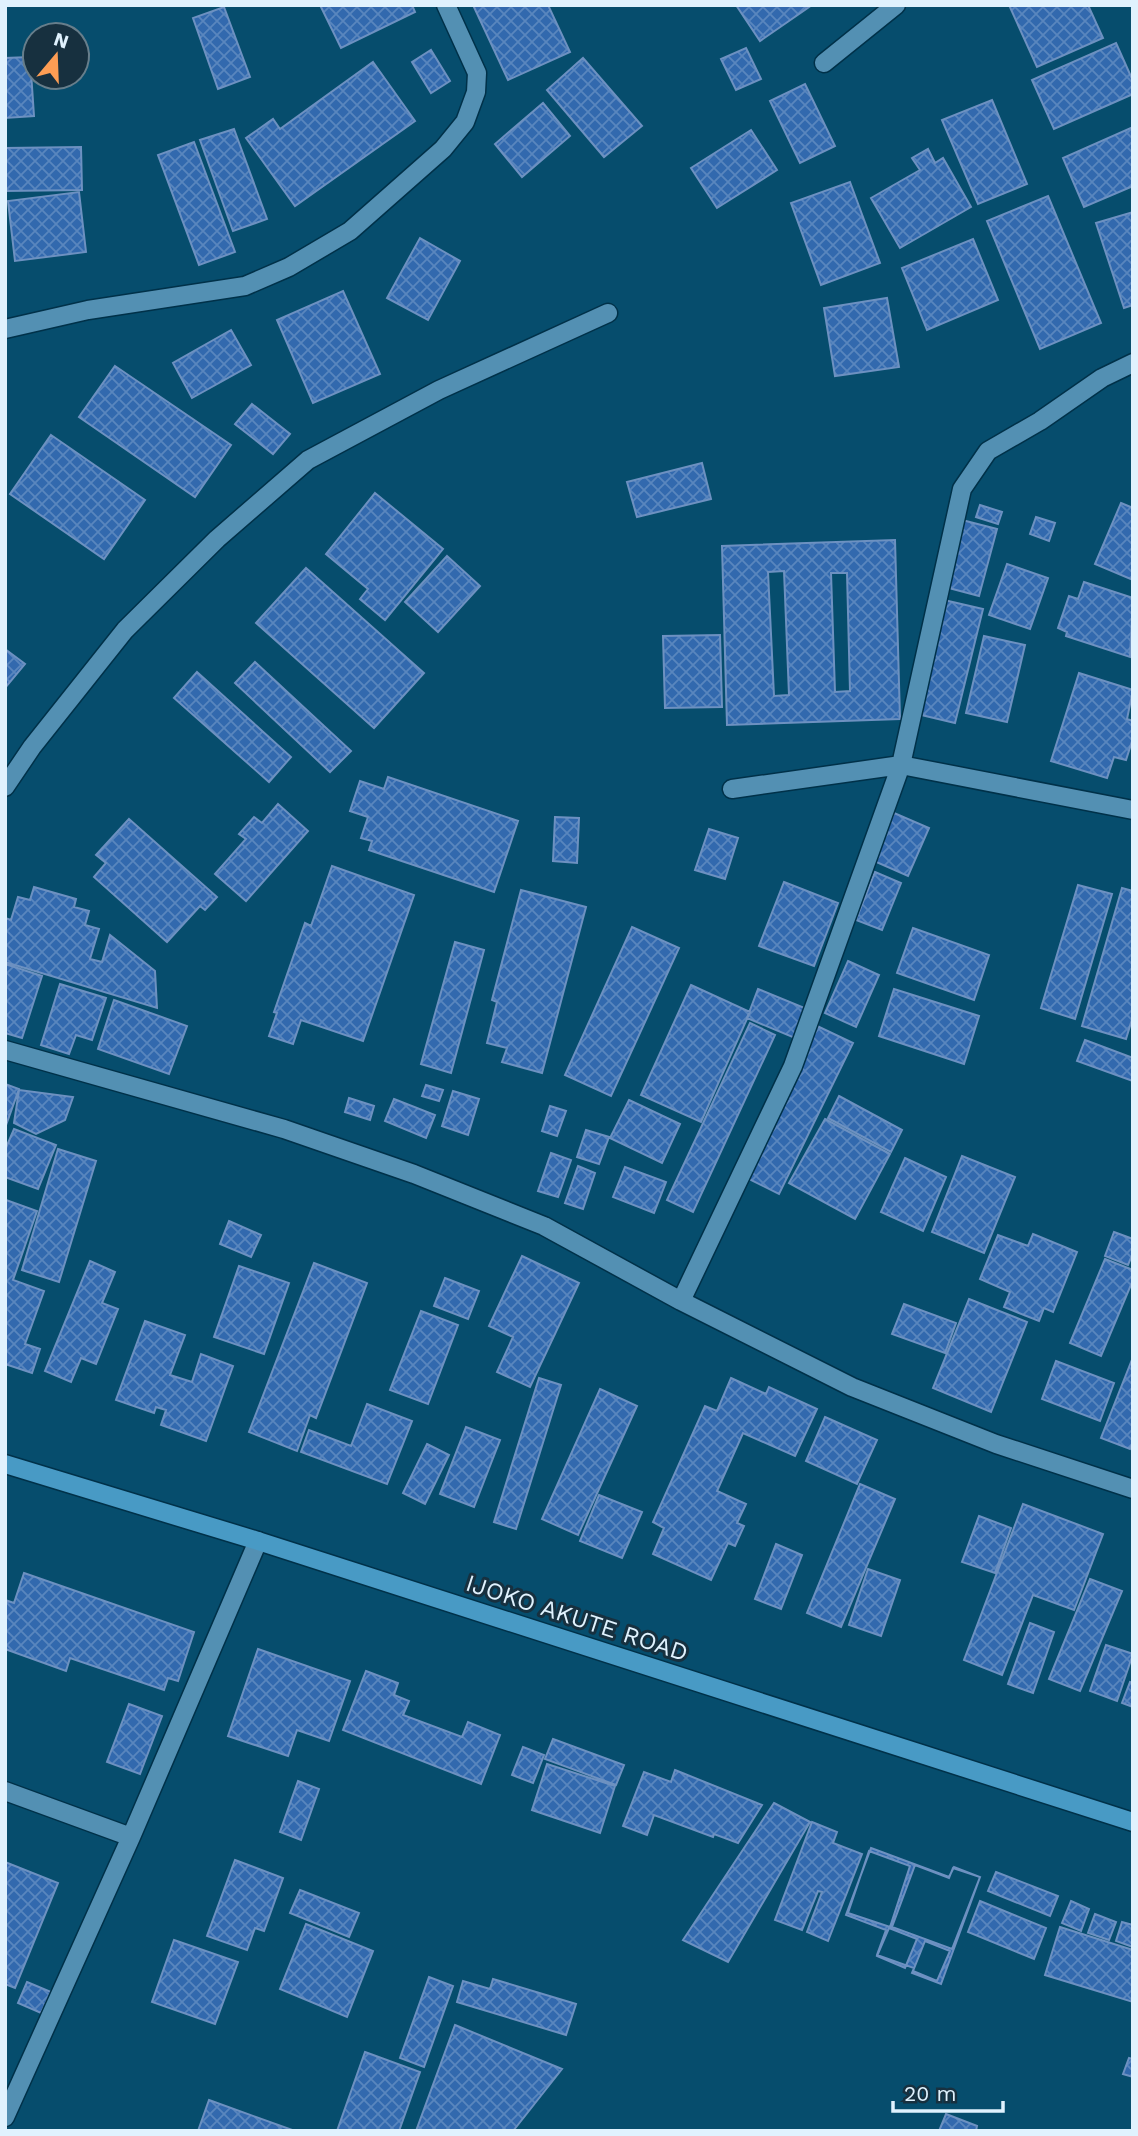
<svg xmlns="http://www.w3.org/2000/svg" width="1138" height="2136" viewBox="0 0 1138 2136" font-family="'Work Sans',sans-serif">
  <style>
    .building { fill: url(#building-cross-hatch); stroke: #6d91c1; stroke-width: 2; fill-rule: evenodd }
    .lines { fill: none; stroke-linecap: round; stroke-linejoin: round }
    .street-casing { stroke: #003149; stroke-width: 21 }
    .secondary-casing { stroke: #003149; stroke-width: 21 }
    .street { stroke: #5390b3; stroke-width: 18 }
    .secondary { stroke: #489ac5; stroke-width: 18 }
    .labels { text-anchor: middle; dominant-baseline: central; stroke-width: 6; stroke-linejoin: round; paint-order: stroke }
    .street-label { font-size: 24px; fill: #e0f2fe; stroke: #17303f }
  </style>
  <defs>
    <pattern id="building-cross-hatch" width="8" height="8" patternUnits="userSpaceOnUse" patternTransform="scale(1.75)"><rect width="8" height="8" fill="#3269ae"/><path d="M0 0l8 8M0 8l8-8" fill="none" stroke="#5986be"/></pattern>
  </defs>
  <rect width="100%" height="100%" fill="#064d6d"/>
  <!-- building -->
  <path class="building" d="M320 5H412L415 12 341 48Z
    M473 5H548L570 52 508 80Z
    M736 5H812L760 41Z
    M1009 5H1088L1103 38 1037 67Z
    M224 7 250 77 218 89 193 18Z
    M1116 43 1133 81V94L1054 129 1032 80Z
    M746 48 761 79 736 90 721 59Z
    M431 50 450 81 431 93 412 62Z
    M30 57 34 116 5 118V58Z
    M583 58 642 126 604 157 547 90Z
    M373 62 415 121 295 206 246 138 273 119 280 129Z
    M805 84 835 146 800 163 770 101Z
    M992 100 1027 184 978 204 942 120Z
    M543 103 570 136 522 177 495 144Z
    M1133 127V186L1084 207 1063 158Z
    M234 129 267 219 233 231 200 140Z
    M751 130 777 170 717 208 691 168Z
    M194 142 235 252 199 265 158 155Z
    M81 147 82 190 5 191V148Z
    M928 149 935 163 943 158 971 207 900 248 871 198 920 170 912 158Z
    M850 182 880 263 821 285 791 203Z
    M79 192 86 252 15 261 8 201Z
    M1048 196 1101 323 1040 349 987 221Z
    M1133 212V305L1124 308 1096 223Z
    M420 238 460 261 428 320 387 298Z
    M973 239 998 300 927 330 902 268Z
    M343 291 380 374 313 403 277 320Z
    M887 298 899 367 835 376 824 308Z
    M231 330 251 365 192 398 173 363Z
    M115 366 231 445 195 497 79 417Z
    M252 404 290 434 273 454 235 424Z
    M51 435 145 500 104 559 10 494Z
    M702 463 711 499 637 517 627 482Z
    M375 493 443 549 385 620 360 599 368 589 326 554Z
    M1121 503 1133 508V580L1095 564Z
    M980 505 1002 512 998 524 976 517Z
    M1036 517 1055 523 1049 541 1030 534Z
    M962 520 997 529 979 596 945 587Z
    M895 540 900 719 727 725 722 546ZM784 571 789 695 774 696 768 572ZM831 573H847L850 691 835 692Z
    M447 556 480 586 438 632 405 602Z
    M1007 564 1048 578 1030 629 989 615Z
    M306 568 424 673 374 728 256 623Z
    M1084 582 1133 598 1130 657 1066 636 1067 632 1058 628 1069 596 1078 599Z
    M944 600 983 609 955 723 917 714Z
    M720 635 722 707 665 708 663 636Z
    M984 636 1025 645 1007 722 966 713Z
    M5 649 25 664 5 688Z
    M255 662 351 751 330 772 235 683Z
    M197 672 291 757 269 782 174 698Z
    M1079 673 1133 690 1127 719 1133 721V738L1126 760 1114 757 1107 778 1051 761Z
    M388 777 518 821 494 892 369 850 372 841 361 838 368 817 350 811 360 781 384 789Z
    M278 804 308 831 246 901 215 874 246 839 239 834 254 817 262 823Z
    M894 813 929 828 908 876 874 861Z
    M555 817 579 818 577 863 553 861Z
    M129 819 217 897 205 910 200 906 167 942 94 877 106 863 96 855Z
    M709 829 738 838 725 879 695 870Z
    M332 866 414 895 363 1041 301 1020 293 1044 269 1036 277 1013 274 1012 305 923 311 926Z
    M875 872 901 883 882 930 856 920Z
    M784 882 838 903 814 966 759 946Z
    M1078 885 1112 894 1075 1019 1041 1008Z
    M34 887 76 899 74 907 89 911 85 925 99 929 90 959 102 962 110 935 155 971 157 1008 5 962V918L11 920 18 897 30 900Z
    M1122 888 1133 891V1016L1126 1039 1082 1026Z
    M521 890 586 907 542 1073 502 1062 507 1048 487 1043 497 1002 492 1000Z
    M632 927 679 948 611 1096 565 1075Z
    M913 928 989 955 974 1000 897 973Z
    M455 942 484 950 451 1073 421 1064Z
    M848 961 879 975 856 1027 825 1013Z
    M5 964 42 976 22 1038 5 1033Z
    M60 984 106 998 92 1040 76 1035 69 1054 41 1045Z
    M691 985 750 1012 701 1122 641 1095Z
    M758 989 807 1009 795 1038 747 1018Z
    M894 989 979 1016 964 1064 879 1036Z
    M114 1000 187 1026 169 1074 98 1049Z
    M750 1023 775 1035 693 1212 667 1200Z
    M815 1025 853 1043 779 1194 741 1175Z
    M1085 1040 1133 1058V1081L1077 1061Z
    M5 1084 19 1089 5 1128Z
    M426 1085 443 1090 439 1101 422 1096Z
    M19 1090 73 1097 65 1120 36 1134 14 1123Z
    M453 1091 479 1099 468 1135 442 1126Z
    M839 1096 902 1130 891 1152 828 1118Z
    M349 1098 374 1106 370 1120 345 1112Z
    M394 1099 435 1115 426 1138 385 1121Z
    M629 1100 680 1124 662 1163 610 1138Z
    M550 1106 566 1111 557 1136 542 1131Z
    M825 1119 890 1154 855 1219 789 1183Z
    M14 1129 56 1145 38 1189 5 1177V1150Z
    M586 1130 609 1137 599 1164 577 1157Z
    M58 1149 96 1161 59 1282 22 1270Z
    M551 1153 571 1160 558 1197 538 1191Z
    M962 1156 1015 1177 984 1253 932 1232Z
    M905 1158 946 1177 923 1231 881 1212Z
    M578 1166 595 1173 583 1209 565 1203Z
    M625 1167 666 1182 654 1213 613 1197Z
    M6 1200 37 1211 13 1280 44 1291 25 1344 40 1349 32 1373 5 1364Z
    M229 1221 261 1235 251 1257 220 1244Z
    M1114 1232 1133 1239V1253L1128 1265 1105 1256Z
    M1033 1234 1077 1252 1053 1312 1044 1308 1039 1321 1004 1307 1010 1292 980 1279 998 1235 1028 1246Z
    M522 1256 579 1283 530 1387 497 1372 513 1337 489 1326Z
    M1105 1259 1133 1270V1280L1101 1356 1070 1343Z
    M90 1261 115 1272 102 1303 118 1309 96 1364 81 1358 71 1382 45 1371Z
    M314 1263 367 1283 316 1418 310 1415 297 1451 249 1432Z
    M239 1266 289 1283 264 1354 214 1337Z
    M445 1278 479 1291 468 1319 434 1306Z
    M969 1299 1027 1322 991 1412 933 1388Z
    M904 1304 956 1323 945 1353 892 1334Z
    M421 1311 458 1325 428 1404 390 1390Z
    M145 1321 185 1335 170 1375 192 1382 201 1354 233 1366 206 1441 161 1425 166 1410 156 1407 154 1413 116 1400Z
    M1133 1357V1442L1130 1449 1101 1438Z
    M1056 1361 1114 1383 1100 1421 1042 1399Z
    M539 1378 561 1385 516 1529 494 1522Z
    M731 1378 766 1394 769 1387 817 1409 795 1456 743 1433 717 1491 746 1504 737 1523 744 1526 735 1546 728 1543 711 1580 653 1554 664 1528 653 1522 705 1406 717 1411Z
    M600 1389 637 1406 578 1535 542 1519Z
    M367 1404 412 1421 387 1484 301 1452 309 1430 351 1446Z
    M825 1417 877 1440 857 1484 806 1461Z
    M466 1427 500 1440 474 1507 440 1494Z
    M427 1444 449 1455 425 1504 403 1493Z
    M860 1484 895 1499 841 1627 807 1613Z
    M599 1495 642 1512 622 1558 580 1541Z
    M1023 1504 1103 1534 1074 1610 1033 1595 1002 1675 964 1660Z
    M979 1516 1011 1528 995 1573 962 1562Z
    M776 1544 802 1555 781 1609 755 1599Z
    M868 1569 900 1580 881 1636 849 1625Z
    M24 1573 194 1632 178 1681 168 1678 164 1690 70 1658 66 1671 5 1649V1600L14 1603Z
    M1090 1579 1122 1591 1080 1691 1049 1679Z
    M1030 1623 1054 1632 1033 1693 1008 1684Z
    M1106 1645 1133 1654 1117 1701 1090 1691Z
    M258 1649 350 1681 329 1741 297 1730 288 1756 228 1736Z
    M366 1671 398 1683 394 1695 409 1701 403 1715 462 1737 468 1722 500 1735 481 1784 343 1730Z
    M1130 1682 1133 1683V1707L1122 1703Z
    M129 1704 162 1716 140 1774 107 1762Z
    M553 1739 624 1765 616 1785 545 1759Z
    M523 1747 544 1755 533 1783 512 1775Z
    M547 1764 615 1786 600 1833 532 1810Z
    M675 1770 762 1805 738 1843 714 1834 713 1837 654 1815 647 1835 623 1826 644 1772 671 1782Z
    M298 1781 319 1789 301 1840 280 1832Z
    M774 1803 810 1822 728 1962 683 1940Z
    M812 1822 837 1832 833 1843 862 1854 828 1941 807 1932 822 1892 818 1891 802 1930 775 1920Z
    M871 1848 949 1877 954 1867 980 1877 941 1984 912 1973 914 1968 877 1955 886 1930 846 1915Z
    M869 1851 910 1866 890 1927 848 1913Z
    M235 1860 283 1878 264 1931 255 1928 247 1950 207 1936Z
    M5 1862 58 1883 15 1988 5 1984Z
    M915 1865 949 1878 953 1868 980 1877 952 1949 892 1927Z
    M996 1872 1058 1896 1050 1916 988 1891Z
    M300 1890 359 1913 349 1937 290 1913Z
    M980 1901 1046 1928 1034 1959 968 1932Z
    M1071 1901 1089 1909 1081 1931 1062 1923Z
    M1095 1914 1116 1922 1109 1940 1088 1933Z
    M1122 1922 1133 1925V1947L1116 1941Z
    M306 1924 373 1951 347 2017 280 1989Z
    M1060 1927 1133 1950V2002L1045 1975Z
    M889 1928 917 1939 905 1968 877 1956Z
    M174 1940 238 1962 215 2024 152 2002Z
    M925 1941 950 1951 937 1981 913 1971Z
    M429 1977 453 1986 424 2067 400 2058Z
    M493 1979 576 2004 566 2035 457 2002 463 1981 490 1989Z
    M27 1982 51 1992 41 2013 18 2003Z
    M455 2025 562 2069 513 2131H416Z
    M365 2052 420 2072 399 2131H337Z
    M1129 2058 1133 2059V2077L1123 2074Z
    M209 2100 295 2131H198Z
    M946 2114 977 2126 976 2131H939Z"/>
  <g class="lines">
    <!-- street casing -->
    <g class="street-casing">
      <path id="street" d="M824 63 896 5
        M5 329 88 310 245 286 289 267 350 231 443 149 465 122 476 92 477 73 446 5
        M5 787 32 747 125 630 217 539 308 460 439 390 608 313
        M732 789 901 765 1133 810
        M5 1050 284 1129 414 1174 544 1226 681 1301 852 1387 996 1444 1133 1489
        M681 1301 793 1066 901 765 962 489 988 451 1040 421 1102 378 1133 363
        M5 1791 131 1837
        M5 2117 131 1837 258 1541"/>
    </g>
    <!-- secondary casing -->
    <g class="secondary-casing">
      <path id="secondary" d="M5 1464 258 1541 1133 1822"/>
    </g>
    <!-- street -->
    <use href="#street" class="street"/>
    <!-- secondary -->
    <use href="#secondary" class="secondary"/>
  </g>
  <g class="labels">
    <!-- street labels -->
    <g class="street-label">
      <text transform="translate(577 1618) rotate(18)">IJOKO AKUTE ROAD</text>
    </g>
  </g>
  <!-- border -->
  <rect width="1138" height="2136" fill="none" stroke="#e0f2fe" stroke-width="14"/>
  <!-- north arrow -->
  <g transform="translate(56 56) rotate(19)"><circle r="33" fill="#17303f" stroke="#677e8b" stroke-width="2"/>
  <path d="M0-5L12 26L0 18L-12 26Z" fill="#fd9d54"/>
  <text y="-10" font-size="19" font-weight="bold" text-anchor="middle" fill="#e0f2fe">N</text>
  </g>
  <!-- scale -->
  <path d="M893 2101v10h110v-10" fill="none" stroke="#e0f2fe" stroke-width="3.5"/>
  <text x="904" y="2101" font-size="21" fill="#e0f2fe" stroke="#17303f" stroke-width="5" paint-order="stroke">20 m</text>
</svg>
